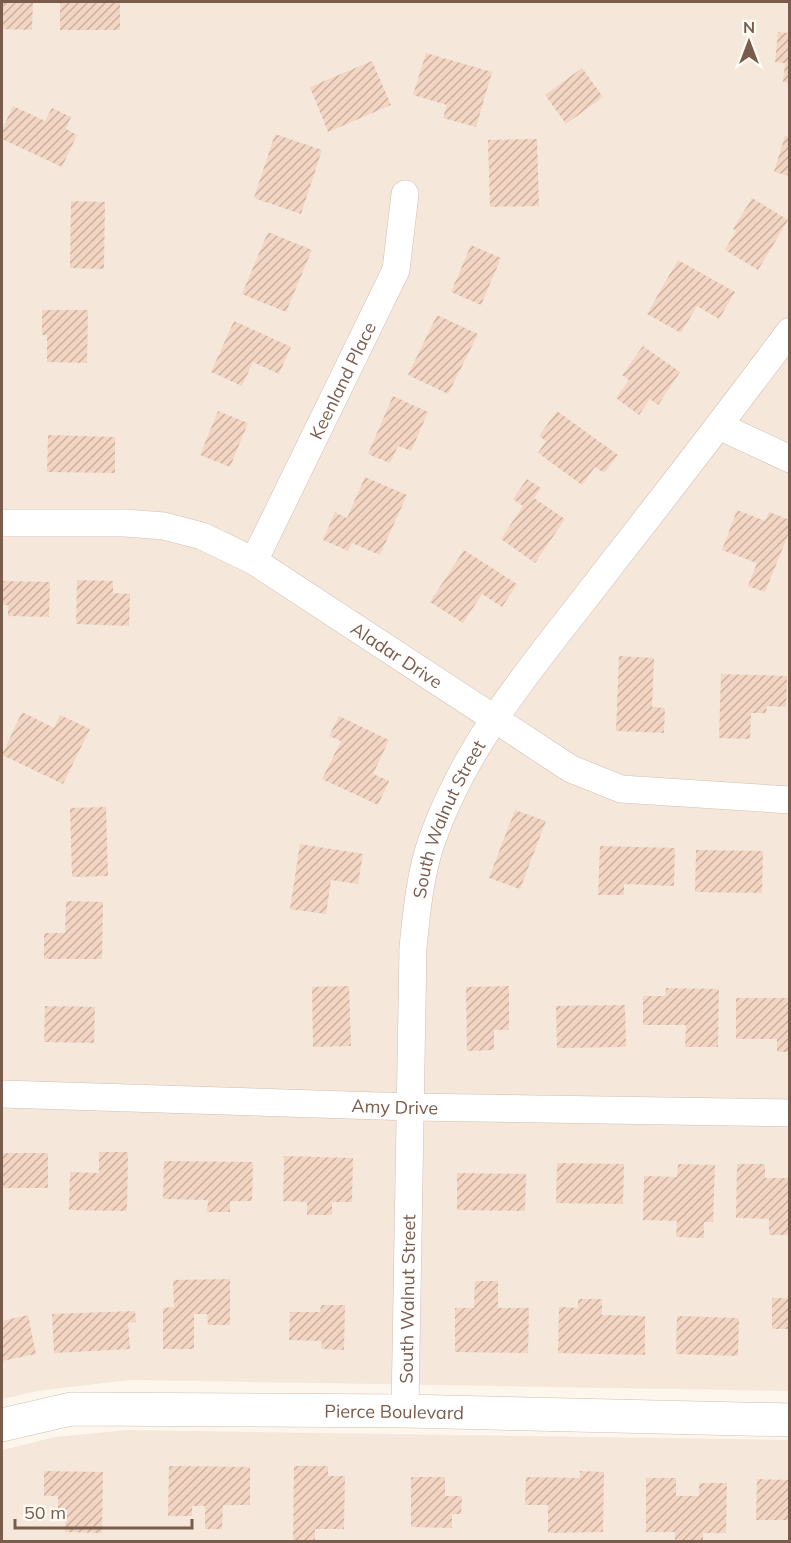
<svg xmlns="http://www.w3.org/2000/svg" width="791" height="1543" viewBox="0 0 791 1543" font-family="Mulish,sans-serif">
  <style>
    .residential { fill: #f5e8da }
    .building { fill: url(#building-hatch) }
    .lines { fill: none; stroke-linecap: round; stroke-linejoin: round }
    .minor-casing { stroke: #d1beb0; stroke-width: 28 }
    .tertiary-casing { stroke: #d1beb0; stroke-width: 34 }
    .minor { stroke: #fff; stroke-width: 27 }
    .tertiary { stroke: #fff; stroke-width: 33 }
    .labels { text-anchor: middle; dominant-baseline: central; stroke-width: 6; stroke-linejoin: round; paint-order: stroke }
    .street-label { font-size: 18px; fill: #7a5c4d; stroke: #fffaf3 }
  </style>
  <defs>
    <pattern id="building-hatch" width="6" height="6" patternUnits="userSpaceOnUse" patternTransform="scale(1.5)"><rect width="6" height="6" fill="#f3d5c3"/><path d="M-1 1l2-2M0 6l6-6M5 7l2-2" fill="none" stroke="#cab0a1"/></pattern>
  </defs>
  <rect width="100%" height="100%" fill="#fdf6ec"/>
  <!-- residential -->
  <path class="residential" d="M2 2H789V1391L130 1380 37 1391 2 1399Z
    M128 1430 789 1440V1541L2 1542V1450L55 1437Z"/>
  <!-- building -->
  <path class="building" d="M2 2H33L32 30 2 29Z
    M60 2H120V30H60Z
    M778 32 790 33V83L783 82 785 63 775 62Z
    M426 53 492 72 476 127 443 118 447 105 413 95Z
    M372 61 391 105 328 132 310 87Z
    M582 68 603 97 566 124 545 95Z
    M13 106 45 121 52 108 71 117 66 129 77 135 62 167 2 139V130Z
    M275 134 322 150 301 214 254 198Z
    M785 136 790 137V176L774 172Z
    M537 139 539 206 490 207 488 140Z
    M752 198 788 220 758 270 725 250 736 231 733 229Z
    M71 201 105 202 104 269 70 268Z
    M268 232 312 250 286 312 242 294Z
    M471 245 501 258 481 305 451 292Z
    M678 260 735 292 719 319 697 306 681 333 647 314Z
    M42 310H88L87 363 47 362V335H42Z
    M437 315 478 334 448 394 408 375Z
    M234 321 291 347 279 374 253 362 242 386 211 372Z
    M643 346 680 372 658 405 650 399 639 415 616 398 629 380 622 375Z
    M393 396 428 412 411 451 398 446 390 463 368 454Z
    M218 411 248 423 230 467 200 455Z
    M557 411 618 455 604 473 595 467 582 485 538 453 546 441 539 436Z
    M48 435 115 437V473L47 472Z
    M365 477 407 495 380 555 352 543 348 551 323 540 335 512 347 518Z
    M527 479 541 488 534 498 565 519 535 563 501 539 523 506 513 499Z
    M737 510 765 521 769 512 790 520V530L765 592 748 586 757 563 722 550Z
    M464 550 517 584 502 607 482 594 463 623 430 602Z
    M77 580 113 581V593L130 594 129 626 76 624Z
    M2 581 50 582 49 617 8 616V605H2Z
    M619 656 654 658 652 707 665 708 664 733 616 731Z
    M721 674 787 676 786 707 767 706 766 713H751L750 739 719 738Z
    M22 712 54 728 60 715 90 729 63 784 2 755Z
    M339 716 389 740 373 774 389 781 378 805 322 779 341 741 329 736Z
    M106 807 108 876 72 877 70 808Z
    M515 810 546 821 520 889 489 878Z
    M300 844 363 854 358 884 331 880 326 914 290 909Z
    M600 846 675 848 674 886 624 884V895H598Z
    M696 850 763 851 762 893 695 892Z
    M66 901 103 902 102 959H44V933H65Z
    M349 986 351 1046 313 1047 312 987Z
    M509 986V1030H494V1050L467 1051 466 987Z
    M666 988 719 989 718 1047H685L686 1025H643V996H665Z
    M736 998H790V1052H777V1039H736Z
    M625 1005 626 1047 557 1048 556 1006Z
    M45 1006 95 1007 94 1043 44 1042Z
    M99 1152H128L127 1211 69 1210 70 1172 99 1173Z
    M2 1153H48V1188H2Z
    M284 1156 353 1158 352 1202H332V1215H307V1202L283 1201Z
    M164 1161 253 1162 252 1201H230V1212H207L208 1200 163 1199Z
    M557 1163 624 1164 623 1204 556 1203Z
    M678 1164 715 1165 713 1222H704V1238L676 1237 677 1221 643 1220 644 1176 677 1177Z
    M737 1164H765V1178H790V1235H769V1219L736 1218Z
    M457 1173 526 1174 525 1211 457 1210Z
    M230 1279V1325H208L207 1314H194V1349H163V1308L174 1307 173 1280Z
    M475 1281H498V1308H529L528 1353 455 1352V1308H474Z
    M772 1298H790V1329H772Z
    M578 1299H602V1315L645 1316V1355L558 1353 559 1307 578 1308Z
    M321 1305H345L344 1350 321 1349 322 1341 289 1340 290 1312H320Z
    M135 1311 136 1322 128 1323 130 1349 54 1353 52 1314Z
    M28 1315 36 1354 2 1361V1321Z
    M677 1316 739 1318 738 1356 676 1354Z
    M169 1466 250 1467V1505H223L222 1529H205V1506H192V1516H168Z
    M294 1466H328V1476H345L344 1529H315V1542H293Z
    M44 1471 103 1472 102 1533 65 1532V1518H58V1496H44Z
    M580 1471 604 1472 603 1532 548 1533V1505H525L526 1477 580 1478Z
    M411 1477H445V1496H462L461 1514H452V1528L411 1527Z
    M646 1478H676V1496H699V1483H727L726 1533H703V1542H675V1532H646Z
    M757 1479 790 1480V1520H756Z"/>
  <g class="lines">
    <!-- minor casing -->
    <g class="minor-casing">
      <g id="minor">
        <path d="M719 426 790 459"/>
        <path id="s1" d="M2 523H125L164 526 202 536 254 561 571 769 621 789 790 800"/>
        <path id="s2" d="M254 561 396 270 405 194"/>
        <path id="s3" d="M2 1094 411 1107 790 1113"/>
        <path id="s4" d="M405 1411 413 947C417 910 420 874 432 840 469 735 544 653 610 566 671 488 731 410 790 331"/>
      </g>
    </g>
    <!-- tertiary casing -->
    <g class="tertiary-casing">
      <g id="tertiary">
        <path id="s5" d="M2 1425 71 1409 405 1411 790 1420"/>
      </g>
    </g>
    <!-- minor -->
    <use href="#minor" class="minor"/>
    <!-- tertiary -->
    <use href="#tertiary" class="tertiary"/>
  </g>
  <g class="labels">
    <!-- street labels -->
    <g class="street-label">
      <text stroke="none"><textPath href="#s2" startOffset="201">Keenland Place</textPath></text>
      <text stroke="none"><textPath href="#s1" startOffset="430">Aladar Drive</textPath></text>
      <text stroke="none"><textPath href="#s4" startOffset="598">South Walnut Street</textPath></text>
      <text stroke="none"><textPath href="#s3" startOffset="393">Amy Drive</textPath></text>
      <text stroke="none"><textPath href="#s4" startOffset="112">South Walnut Street</textPath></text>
      <text stroke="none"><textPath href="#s5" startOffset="394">Pierce Boulevard</textPath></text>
    </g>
  </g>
  <!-- border -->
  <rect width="791" height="1543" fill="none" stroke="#7a5c4d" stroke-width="6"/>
  <!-- north arrow -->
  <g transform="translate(749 42)" stroke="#fffaf3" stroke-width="4.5" paint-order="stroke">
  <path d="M0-4.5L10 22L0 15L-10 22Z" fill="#7a5c4d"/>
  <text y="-9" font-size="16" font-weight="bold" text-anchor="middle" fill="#7a5c4d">N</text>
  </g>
  <!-- scale -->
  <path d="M15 1519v9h177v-9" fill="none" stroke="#7a5c4d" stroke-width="3"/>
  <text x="24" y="1519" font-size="18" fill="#7a5c4d" stroke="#fffaf3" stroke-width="4.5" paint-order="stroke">50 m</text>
</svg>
